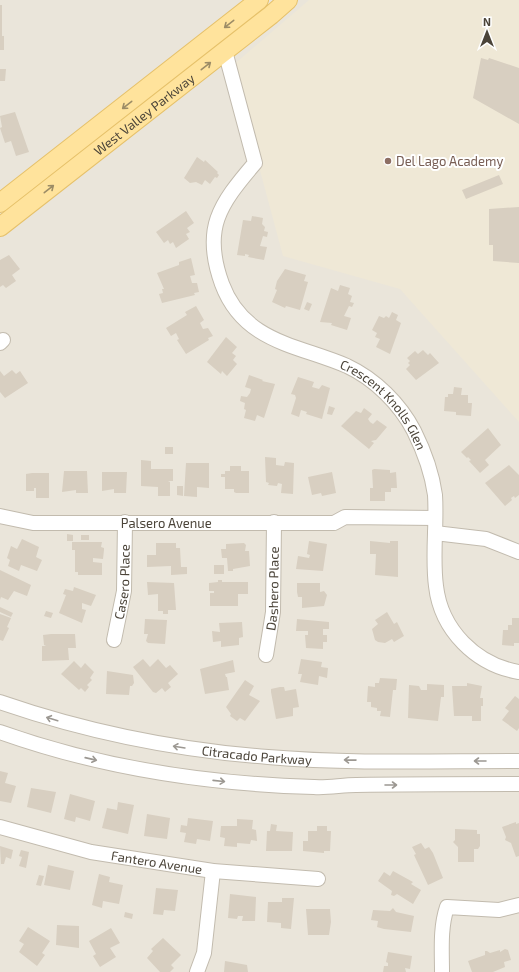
<svg xmlns="http://www.w3.org/2000/svg" width="519" height="972" viewBox="0 0 519 972" font-family="'Exo 2',sans-serif">
  <style>
    .residential { fill: #eae5da }
    .education { fill: #efe8d6 }
    .building { fill: #d8cfc1 }
    .lines { fill: none; stroke-linecap: round; stroke-linejoin: round }
    .minor-casing { stroke: #c2bbae; stroke-width: 16 }
    .major-casing { stroke: #e6c16a; stroke-width: 20 }
    .minor { stroke: #fff; stroke-width: 14 }
    .major { stroke: #ffe39c; stroke-width: 18 }
    .oneway { stroke: #9c8c66 }
    .oneway2 { stroke: #9c9892 }
    .education-dot { fill: #8d6e63; stroke: #fff; stroke-width: 1.5 }
    .labels { text-anchor: middle; dominant-baseline: central; stroke-width: 4; stroke-linejoin: round; paint-order: stroke }
    .street-label { font-size: 13px; fill: #4b4439; stroke: #fff }
    .education-label { font-size: 13px; fill: #785e54; stroke: #fff; text-anchor: start }
  </style>
  <rect width="100%" height="100%" fill="#f6f3ec"/>
  <!-- residential -->
  <path class="residential" d="M0 0H519V972H0Z"/>
  <!-- education -->
  <path class="education" d="M309 0H519V422L400 289 283 256 232 66Z"/>
  <!-- building -->
  <path class="building" d="M0 5H2V36H4V50H0Z
    M481 58 488 60 489 58 519 68V124L473 98Z
    M0 69H6L5 81H0Z
    M15 112 29 152 16 156 11 141 5 143 0 128 2 127 0 116Z
    M197 157 204 162 205 160 218 172 217 173 219 175 217 178 215 177 210 184 205 180 202 185 196 182 190 183 184 178Z
    M499 175 503 184 466 199 462 190Z
    M519 207V263L493 261V245H489V209Z
    M186 211 194 223 187 228 190 232 186 234 189 239 176 248 173 242 170 244 168 240 164 243 156 232Z
    M252 216 263 218 262 224 265 227 264 231 268 232 267 237 263 236 260 246 267 247 264 260 248 257 249 255 245 254V256L237 255 243 220 251 221Z
    M9 255 20 269 12 275 16 281 6 288 3 285 0 287V260Z
    M191 258 195 275 190 276 192 283H197L199 292 194 293 195 295 162 303 159 294 163 293 162 289H164L157 273 179 265V262Z
    M285 269 306 275 304 281 308 282 300 310 286 306 285 308 272 302 277 290 275 289 277 281Z
    M340 285 350 288 348 294 352 296 350 302 354 303 352 307 349 306 344 316 351 318 347 330 331 325 332 323 320 322 331 288 338 291Z
    M307 302 312 304 309 311 304 309Z
    M196 306 204 320 200 323 203 329 208 328 213 336 208 338 209 340 186 354 177 340 179 339 176 333 171 336 166 328 187 315 185 312Z
    M392 312 398 315 396 320 401 323 390 354 376 347 380 339 375 337 377 333 372 330 379 316 384 318 386 316 389 318Z
    M226 337 237 347 232 353 236 356 233 360 237 364 227 376 222 371 221 374 207 362Z
    M423 350 428 355 430 353 439 363 416 380 406 369 410 365 408 363 410 361 407 358 415 351 418 354Z
    M12 370 16 374 20 371 28 383 5 398 0 392V371L4 376Z
    M249 375 263 380 262 381 275 384 264 418 257 415 255 421 244 418 246 410 244 409 245 403 240 401 241 396 247 397 250 393 251 389 245 387Z
    M298 377 314 382 312 387 319 389 322 385 330 388 322 419 306 414 307 412 301 410 299 417 291 414 296 398 295 395 291 394Z
    M454 387 462 388 461 395H468V403H472L471 416 456 415V412L444 411 445 397H448V394H453Z
    M329 406 335 408 332 415 327 414Z
    M364 408 372 414 368 419 370 422 373 424 377 420 387 427 376 440 371 441 374 443 369 449 341 426 356 411 361 413Z
    M488 428 501 445 485 460 489 465 480 473 469 461 471 460 468 457 467 458 461 452Z
    M165 447H173V454H165Z
    M265 457 276 458V465L284 466 285 462 294 463 293 494 281 493 282 484 278 483 277 486 268 485 269 483 266 482Z
    M141 460 151 461V469H173V481H168L170 482V496H158V487L141 486Z
    M186 463H209V488L197 487V497L184 496Z
    M509 465 519 475V495L515 498 514 496 511 498 512 500 505 506 485 483Z
    M230 466H241V471H249V493H236L234 492V489H225V477H221V474H225V471H230Z
    M374 469 390 470V473L396 472 397 488H391V492H385V501H370V488H373L372 470Z
    M64 471H87L88 493H76V490L62 492Z
    M102 472H127L126 493H114V489L102 491Z
    M332 472 336 493 322 496 321 493 312 495 308 477Z
    M32 473H49V498H36V488H34V491H26V474Z
    M177 486H183V496L177 495Z
    M67 534 73 535V541H67Z
    M81 535H89V540H81Z
    M22 539 39 547 36 557 42 560 37 571 21 565 19 571 8 566 10 560 7 558 11 546 17 549Z
    M309 541 327 544 323 571 296 569 298 556 309 558 310 555 307 554Z
    M370 541 390 543V541H398V577L375 575 376 554H370Z
    M72 542H102L101 547 104 548V550L103 559 93 558V562L102 563V575H78V572H75V550H72Z
    M156 543H176V548H180L181 567H187V574L171 575V566L147 567V555H156Z
    M244 543 246 545 245 551H249L250 566 233 569V571H228L227 558H222L221 549H226V544Z
    M214 565H224V574H214Z
    M0 570 31 585 27 596 14 591 8 600 1 597 0 600Z
    M218 580H222V582H248V594H238V606H210V593H214V591H209V583L218 582Z
    M147 582 174 583 176 610H168V614H163V611H158V594L148 595Z
    M297 583H320V592L324 591 327 595 324 606 302 608V597H298L297 592Z
    M74 587 96 595 91 606 82 603V609L86 610 82 623 59 613 66 595 63 594 65 589 73 591Z
    M0 607 13 613 11 617 0 612Z
    M46 611 53 613 51 618 44 616Z
    M387 612 394 624 397 622 404 636 394 642 392 639 385 643 378 642 375 640 372 629 378 624 375 620Z
    M0 614 11 618 7 627 9 628 3 641 0 640Z
    M512 618H519V643H514V646L502 645 503 630H508V625H512Z
    M145 619 167 620 165 644 148 643 146 641 148 634H144Z
    M297 619 329 622V629H323V635H327V642H323V649L306 648 305 635H308V631H296Z
    M242 622 243 637 239 638V645L221 647V641L213 642 212 631 220 632 219 623Z
    M51 634H75L76 648H68L69 660 42 661V646H46L44 645 43 635Z
    M143 659 150 667 158 659 166 668 170 665 178 674 168 683 171 687 165 692 162 688 156 693 153 692 133 667Z
    M301 659 322 662 321 667 328 668 327 678 319 676 318 685 300 682 302 674H298Z
    M233 660 235 672 225 674 226 677H227L229 690 205 694 200 669Z
    M74 661 81 668 85 663 94 672 90 678 92 680 87 685 89 687 85 692 81 688 79 690 61 674Z
    M107 671 133 675 134 683 132 686H130L129 695 106 694Z
    M380 678 397 679 396 690H393L390 717 380 716 381 711H377V708L371 707V702H367L368 686 375 687V683H379Z
    M245 680 254 686 249 695 260 701 245 721 240 718 237 721 230 716 231 714 226 707Z
    M467 683 482 686 480 698H483V706H481V721H472V716H454L452 686H467Z
    M427 684 444 685V697H441L438 721 408 718 409 685 419 686 421 690H427Z
    M280 687H284L285 691 296 689 299 707 293 708V716L276 719 271 692V689Z
    M515 696 519 699V728L517 731 502 720 509 711 505 708Z
    M0 771 8 773 5 783 16 786 11 803 0 801Z
    M31 788 56 792 51 813 27 807Z
    M70 794 95 801 90 821 76 817 75 822 64 819Z
    M118 802 134 805 128 834 102 828 107 808 117 810Z
    M147 814 170 818 167 839 144 836Z
    M188 818 213 821 210 841 197 839 196 844 184 842 186 833 180 832 181 825 187 826Z
    M237 819 253 820 252 829 256 830 257 841 251 840 250 844 237 843V847L224 846 225 838 220 837 221 826H237Z
    M516 822V824L519 823V856L516 857 511 843 505 840 506 837 502 827Z
    M271 824 277 825 276 831 293 832 292 851H266L267 831H270Z
    M317 826H327V831H331L330 851H324V853L303 851V841H308V831H317Z
    M455 829 477 830V834H480V846L478 849H474V862H458V847L453 842 455 840Z
    M421 843 425 849 429 847 433 853 443 878 428 885 414 855 416 854 412 847Z
    M0 846 13 850 11 859 6 857 4 864H1V866Z
    M21 850 29 852 26 868 19 866 22 857 19 856Z
    M48 865 74 871 70 890 44 885Z
    M393 871 413 882 411 884 421 890 413 904 397 894 394 896 391 895 392 891 378 881 384 872 390 876Z
    M99 874 110 877 109 882 123 885 119 904 103 901 102 908 92 905Z
    M39 875 44 876 41 886 36 885Z
    M156 888 178 890 175 911 164 910 163 915 153 914Z
    M230 894 256 897 255 921H242L243 916H238L237 919 228 918Z
    M282 898H294L291 929 281 928V923L267 922 268 902H282Z
    M393 908 396 912 414 916 411 932 384 929 377 927 378 921 371 920 373 910 390 911Z
    M306 909H330L331 922 329 935H308Z
    M125 912 133 914 132 919 124 917Z
    M57 925 79 926V948L56 945Z
    M28 927 50 941 42 953 45 955 37 966 19 952 24 944 19 941Z
    M111 928 120 943 110 948 116 957 100 967 93 956 96 954 89 941Z
    M163 938 181 955 171 965 174 968 170 972H160L147 958 153 951 151 949Z
    M505 949 508 950 511 960 504 962 505 967 493 972H472L468 961 485 955V951H487L490 953 500 950V952Z
    M388 952 412 956 410 969 405 968 406 972H383L384 966H388V963L386 962Z
    M225 961 247 965 248 972H224Z"/>
  <g class="lines">
    <!-- minor casing -->
    <g class="minor-casing">
      <g id="minor">
        <path id="s1" d="M225 51 255 163C219 205 202 229 222 284 244 343 299 345 347 366 375 379 400 404 414 431 424 451 432 473 435 495 437 525 432 556 436 586 441 630 476 665 519 672"/>
        <path d="M0 343 3 340"/>
        <path id="s2" d="M0 516 33 523H334L345 517 435 518"/>
        <path d="M435 533 486 539 519 552"/>
        <path id="s3" d="M114 640 124 591 125 522"/>
        <path id="s4" d="M266 655 273 612 274 522"/>
        <path id="s5" d="M0 702C87 732 177 750 268 757 351 764 436 761 519 761"/>
        <path d="M0 732C101 768 207 784 314 787 328 788 342 785 356 785 410 784 465 784 519 784"/>
        <path id="s6" d="M0 827 91 852 213 871 318 879"/>
        <path d="M197 972 204 953 213 871"/>
        <path d="M442 972C442 950 440 928 447 907L499 910 519 905"/>
      </g>
    </g>
    <!-- major casing -->
    <g class="major-casing">
      <g id="major">
        <path d="M0 203 259 0"/>
        <path id="s7" d="M0 227 271 15 288 0"/>
      </g>
    </g>
    <!-- minor -->
    <use href="#minor" class="minor"/>
    <!-- major -->
    <use href="#major" class="major"/>
  </g>
  <!-- one-way arrows -->
  <defs><path id="oneway-shaft" d="M-6 0H5M1.5-3L5.5 0L1.5 3" fill="none" stroke-width="1.6" stroke-linecap="round" stroke-linejoin="round"/></defs>
  <g class="oneway">
    <use href="#oneway-shaft" transform="translate(229 24) rotate(142)"/>
    <use href="#oneway-shaft" transform="translate(206 66) rotate(-38)"/>
    <use href="#oneway-shaft" transform="translate(127 105) rotate(142)"/>
    <use href="#oneway-shaft" transform="translate(49 189) rotate(-38)"/>
  </g>
  <g class="oneway2">
    <use href="#oneway-shaft" transform="translate(52 719) rotate(-163)"/>
    <use href="#oneway-shaft" transform="translate(179 747) rotate(-171)"/>
    <use href="#oneway-shaft" transform="translate(91 759) rotate(13)"/>
    <use href="#oneway-shaft" transform="translate(350 760) rotate(-179)"/>
    <use href="#oneway-shaft" transform="translate(480 761) rotate(-180)"/>
    <use href="#oneway-shaft" transform="translate(219 781) rotate(6)"/>
    <use href="#oneway-shaft" transform="translate(391 785)"/>
  </g>
  <!-- markers -->
  <circle class="education-dot" cx="388" cy="161" r="4"/>
  <g class="labels">
    <!-- street labels -->
    <g class="street-label">
      <text stroke="none"><textPath href="#s7" startOffset="183">West Valley Parkway</textPath></text>
      <text stroke="none"><textPath href="#s1" startOffset="460">Crescent Knolls Glen</textPath></text>
      <text stroke="none"><textPath href="#s2" startOffset="167">Palsero Avenue</textPath></text>
      <text stroke="none"><textPath href="#s3" startOffset="59">Casero Place</textPath></text>
      <text stroke="none"><textPath href="#s4" startOffset="67">Dashero Place</textPath></text>
      <text stroke="none"><textPath href="#s5" startOffset="263">Citracado Parkway</textPath></text>
      <text stroke="none"><textPath href="#s6" startOffset="161">Fantero Avenue</textPath></text>
    </g>
    <!-- education labels -->
    <g class="education-label">
      <text x="396" y="161">Del Lago Academy</text>
    </g>
  </g>
  <!-- north arrow -->
  <g transform="translate(487 32)" stroke="#ffffff" stroke-width="3" paint-order="stroke">
  <path d="M0-3L7 15L0 10L-7 15Z" fill="#4b4439"/>
  <text y="-6" font-size="11" font-weight="bold" text-anchor="middle" fill="#4b4439">N</text>
  </g>
</svg>
